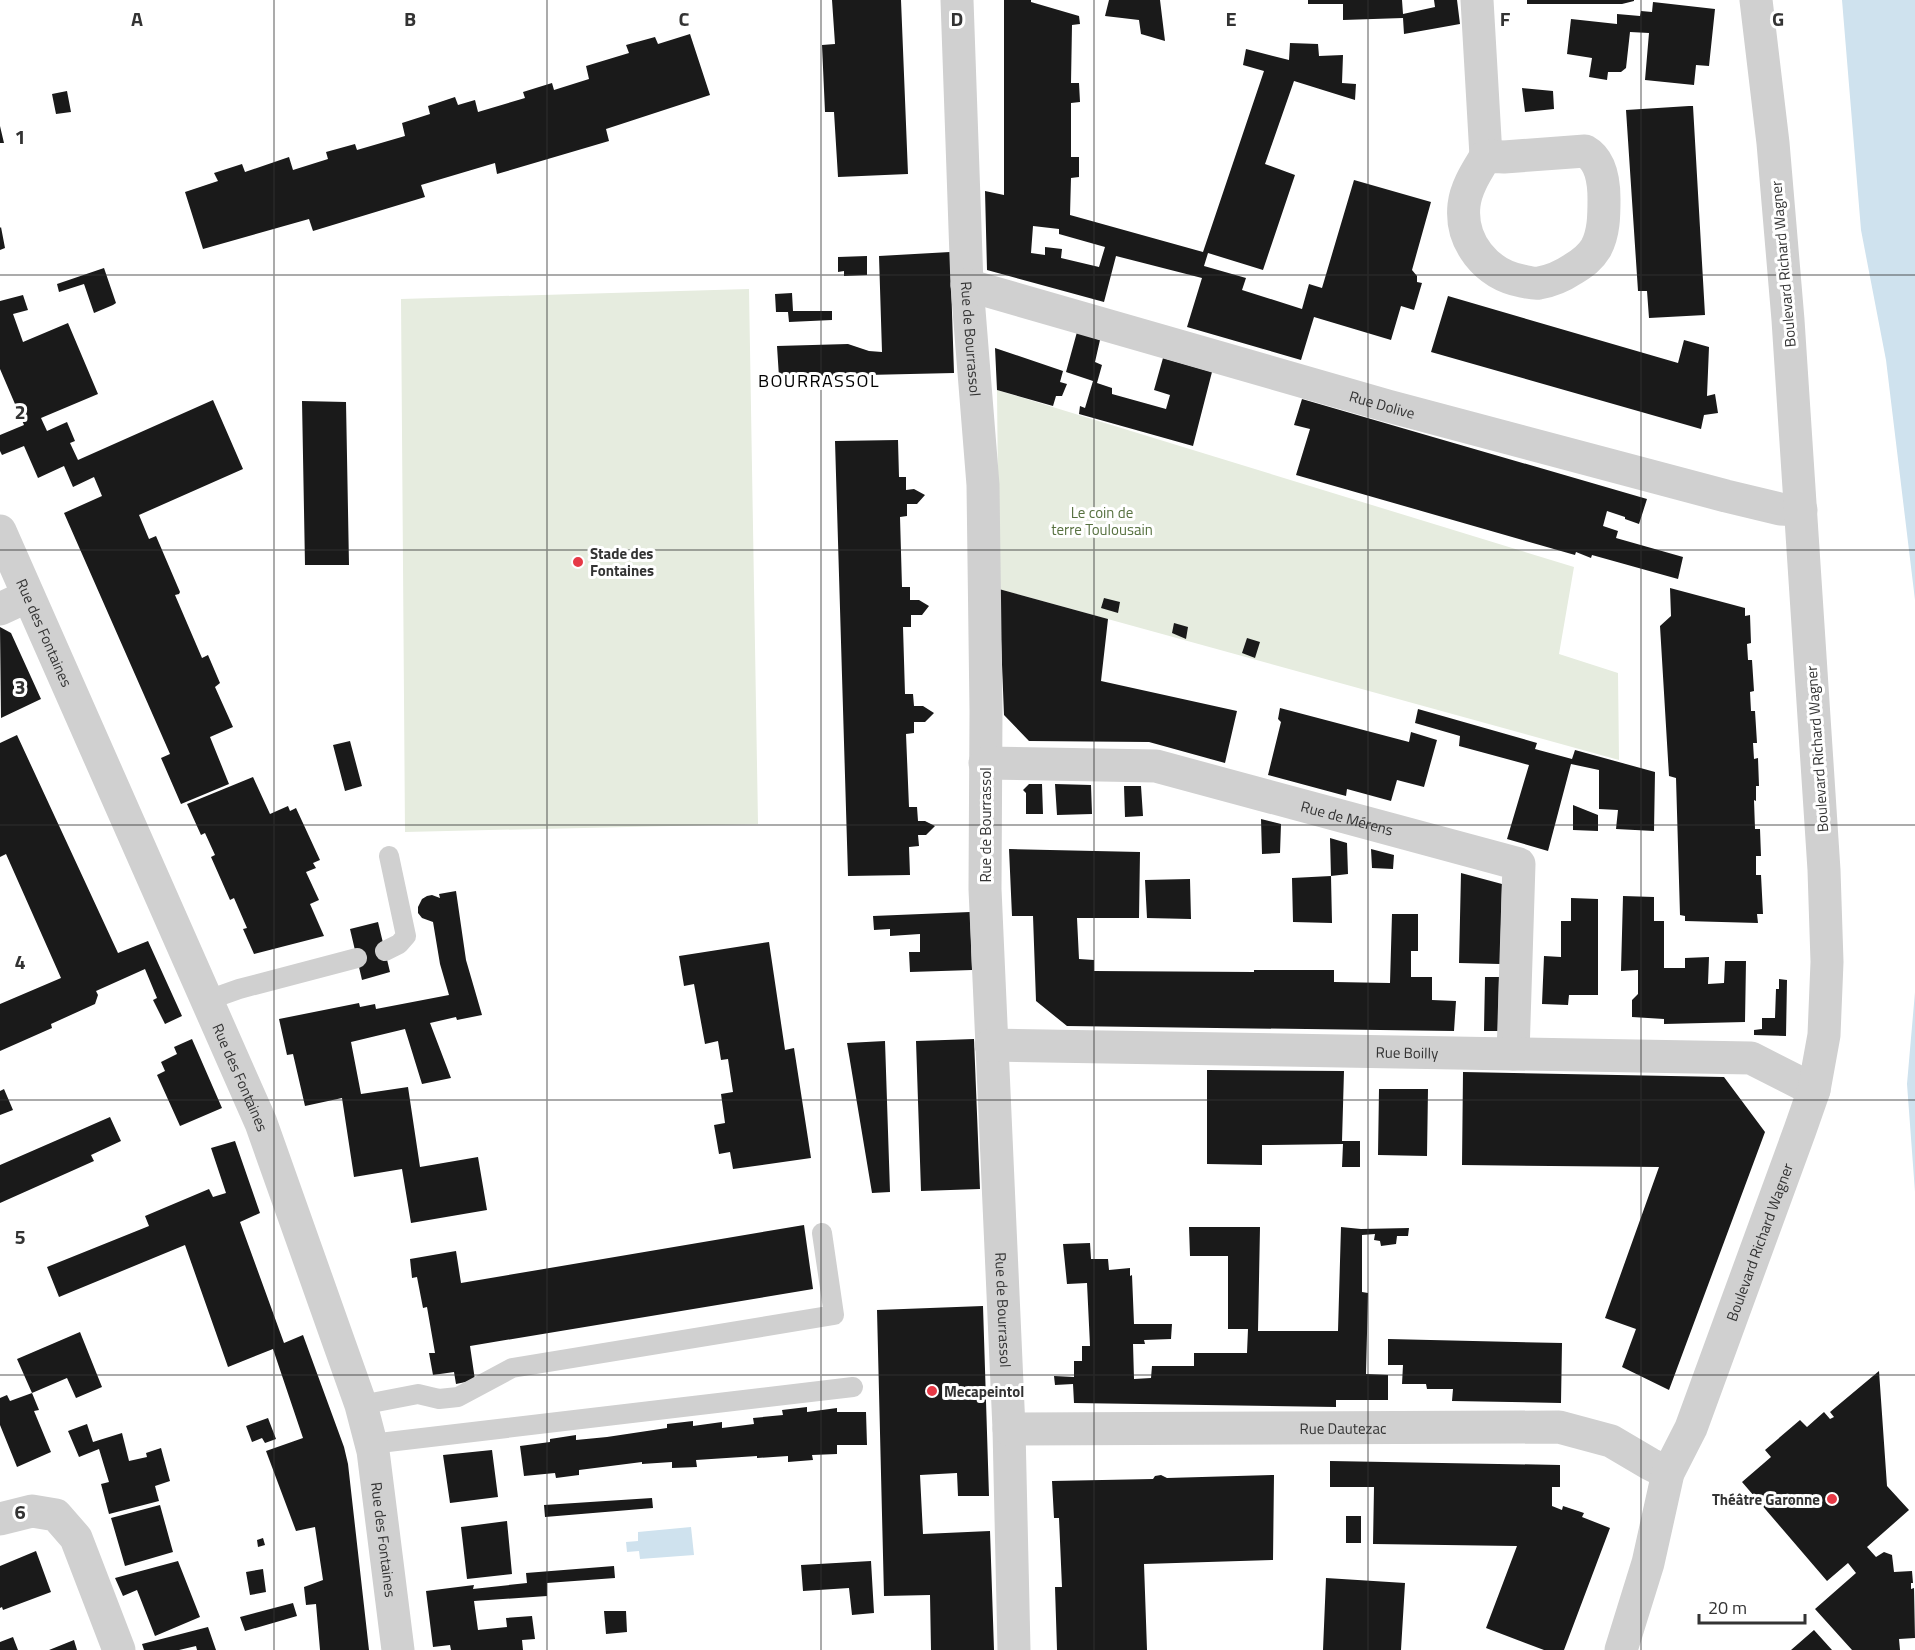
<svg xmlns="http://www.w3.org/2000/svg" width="1915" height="1650" viewBox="0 0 1915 1650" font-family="'Titillium Web',sans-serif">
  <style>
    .green { fill: #e6ecdf }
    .water { fill: #cfe2ee }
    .building { fill: #1a1a1a; fill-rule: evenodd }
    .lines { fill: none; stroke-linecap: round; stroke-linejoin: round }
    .service { stroke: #d0d0d0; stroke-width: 20 }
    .minor { stroke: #d0d0d0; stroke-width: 33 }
    .tertiary { stroke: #d0d0d0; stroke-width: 33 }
    .grid { fill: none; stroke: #333; stroke-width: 1.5; stroke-opacity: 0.55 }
    .poi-dot { fill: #e63946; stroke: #fff; stroke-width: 2 }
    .labels { text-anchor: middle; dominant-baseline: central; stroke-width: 6; stroke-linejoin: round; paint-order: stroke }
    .street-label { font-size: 15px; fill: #333; stroke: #fff }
    .park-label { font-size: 15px; fill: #56703f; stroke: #fff }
    .poi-label { font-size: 15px; font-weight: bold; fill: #333; stroke: #fff; text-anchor: start }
    .quarter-label { font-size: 18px; letter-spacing: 1.5px; fill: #000; stroke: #fff }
    .grid-label { font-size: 20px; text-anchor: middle; font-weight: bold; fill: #333; stroke: #fff; stroke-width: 6; stroke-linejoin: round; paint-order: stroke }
  </style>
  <rect width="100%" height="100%" fill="#fff"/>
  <!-- green -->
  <path class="green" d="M749 289 758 824 405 832 401 299Z
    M997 390 1574 567 1559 654 1618 673 1619 760 999 589Z"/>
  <!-- water -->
  <path class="water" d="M1842 0H1915V600L1886 360 1861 230Z
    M1915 966V1192L1907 1084 1915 992Z
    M691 1527 694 1555 640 1559 639 1551 627 1552 626 1542 638 1541V1532Z"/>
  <!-- building -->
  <path class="building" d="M832 0H901L908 174 838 177 834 112H825L822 45 835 44Z
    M1004 0H1031V2L1079 16 1080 24 1072 25 1071 83H1079L1080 102 1071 103V157H1079V177L1071 178 1070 215 1203 252 1264 71 1243 65 1246 49 1289 60 1290 43 1318 44 1319 56 1343 55 1342 83 1356 84 1355 100 1294 81 1265 164 1295 175 1263 270 1208 253 1204 266 1246 278 1242 290 1302 309 1309 284 1322 288 1354 180 1431 202 1412 270 1417 276V282L1422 283 1414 310 1401 306 1391 340 1314 317 1301 360 1187 327 1202 278 1116 256 1104 302 987 270 985 191 1004 195ZM1033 226 1059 229V234L1105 247 1099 267 1061 258 1062 249 1045 247V255L1031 253Z
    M1109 0H1160L1165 41 1141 34 1139 20 1105 16Z
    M1308 0H1402L1403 14 1435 7 1434 0H1457L1460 24 1404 34 1403 18 1343 20V4H1308Z
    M1527 0H1634V1L1622 4H1527Z
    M1653 2 1715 9 1709 66 1696 65 1694 85 1645 80 1649 33 1630 32 1626 68 1621 72H1608L1607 80 1589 77 1592 58 1567 54 1571 19 1617 24V14L1640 16 1641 11 1652 12Z
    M690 34 710 95 606 129 609 141 497 174 495 163 421 185 425 197 313 231 309 219 203 249 185 192 218 181 214 173 242 164 245 172 289 157 293 170 328 159 326 152 355 144 357 150 405 136 402 123 430 114 428 106 455 97 458 105 475 100 478 112 525 98 523 92 539 87 552 83 554 90 589 79 586 66 629 53 626 45 655 37 658 44Z
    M1522 88 1553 91 1554 109 1525 112Z
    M67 91 71 112 56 114 52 94Z
    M1689 106H1693L1705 315 1649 318 1647 291H1638L1626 110Z
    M0 126 4 143H0Z
    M1 227 5 248 0 250V228Z
    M950 252 954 373 779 377 777 346 848 344 869 351 882 352 879 256Z
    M867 256V275L844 276V271L838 272V257Z
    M104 268 116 303 113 305 94 313 84 284 59 292 57 284Z
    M792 293 793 311H832V320L789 322 788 312H776L775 294Z
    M23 295 28 310 13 314 23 342 68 323 98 394 41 418 47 431 67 422 75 441 70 443 78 460 213 400 243 469 139 515 149 539 156 536 180 592 179 594 175 595 202 658 208 655 220 683 215 687 233 727 210 737 229 784 181 804 161 758 170 754 64 513 102 496 94 477 73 487 64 466 38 478 24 446 2 455 0 451V435L24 425 0 369V301Z
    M1448 296 1678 363 1684 340 1709 347 1707 396 1715 394 1718 413 1704 415 1701 429 1431 352Z
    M1077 332 1100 340 1095 362 1102 365 1097 383 1112 388V394L1166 409 1170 395 1154 390 1163 358 1212 372 1193 446 1079 414 1080 406 1085 408 1093 381 1066 372Z
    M995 348 1063 371 1060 382 1067 384 1062 396H1056L1053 406 997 390Z
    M1302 399 1647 499 1639 524 1625 519V517L1607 511 1603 526 1618 531 1616 538 1683 557 1678 579 1592 555 1591 558 1576 552 1575 555 1296 475 1310 429 1294 425Z
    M302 401 346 402 349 565H305Z
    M898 440 899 477H906V490L914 489 925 495 917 504H907V516L900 517 902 587H910V600H919L929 606 922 615H911V627H903L905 694H913L914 706H923L934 713 925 722H914V733L906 734 909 807H917L918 821H925L935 826 926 835H918L919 846 909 847 910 875 848 876 835 441Z
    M1670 588 1745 608V616L1750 615 1751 643 1747 644 1748 660H1752L1754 691 1750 692 1751 711H1755L1757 743H1753L1754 759 1758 758 1759 786H1756V801L1754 800 1755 829H1760L1761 856H1756V875H1761L1763 914H1757L1758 923 1685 921V916L1680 915 1676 778 1669 776 1660 626 1671 616Z
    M999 589 1108 619 1101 681 1237 711 1225 763 1149 742 1029 741 1004 715Z
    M1104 598 1120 602 1118 613 1101 608Z
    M1174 623 1188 627 1186 639 1172 633Z
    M0 627 11 633 41 699 1 718Z
    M1247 638 1260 642 1255 658 1242 653Z
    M1280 708 1409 742 1411 732 1437 740 1424 787 1397 780 1391 801 1347 789 1346 796 1268 775 1281 722 1278 719Z
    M1418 709 1537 743 1535 749 1572 759 1575 750 1655 772 1654 831 1616 829 1618 810 1599 809V770L1571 764 1548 851 1507 839 1529 765 1459 746 1460 736 1415 723Z
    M17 735 118 953 148 941 182 1016 165 1024 153 1000 157 998 145 969 96 991 98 995 95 1004 51 1024 52 1028 0 1051V1004L61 978 6 854 0 857V743Z
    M350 741 362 786 345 791 333 745Z
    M253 777 270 814 288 806 290 811 296 808 320 860 313 863 316 868 306 872 319 900 310 904 324 936 254 954 243 929 247 928 234 898 230 900 211 857 215 855 205 833 201 835 187 804Z
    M1029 784H1042L1043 814H1026V793L1023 790Z
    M1055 784 1091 785 1092 814 1057 815Z
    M1124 786H1141L1143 816 1125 817Z
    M1573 805 1598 815V831L1573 830Z
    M1261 819 1281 824 1280 853 1262 854Z
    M1330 838 1347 843 1348 874 1331 876Z
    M1009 849 1140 852 1139 918H1077L1079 959 1094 960V971L1254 972V970H1334V982L1390 983 1392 914H1418V951H1411V977H1432V1000L1456 1001 1454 1031 1067 1026 1036 1001 1033 916H1012Z
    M1371 849 1394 855 1393 869 1372 868Z
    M1461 873 1502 884 1500 964 1459 963Z
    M1331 876 1332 923 1293 922 1292 878Z
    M1190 879 1191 919 1147 918 1145 880Z
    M456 891 466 960 482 1015 457 1020 456 1017 430 1023 451 1078 422 1084 405 1029 351 1042 361 1094 408 1087 420 1167 478 1157 487 1210 411 1223 402 1169 354 1177 342 1098 305 1106 293 1054 287 1055 279 1019 359 1003 360 1007 375 1004 376 1009 449 995 440 964 433 922 422 918 418 913V907L422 899 427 896 432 895 440 898 439 894Z
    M1623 896 1654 897V921H1664V968H1685V958L1709 957 1708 984 1724 983 1725 961H1746L1745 1022 1664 1024V1019L1632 1017V1000L1638 994V970L1621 971Z
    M1571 898 1598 899V995H1569L1568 1005 1542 1004 1544 956 1561 957V921H1571Z
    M970 912 972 970 910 972 909 952H920V934L890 936V929L874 930 873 916Z
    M378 922 390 972 362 980 350 929Z
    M769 942 785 1050 794 1048 811 1158 733 1169 730 1152 719 1154 714 1125 725 1123 721 1094 733 1092 728 1059 721 1060 718 1041 705 1044 694 984 684 986 679 956Z
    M1485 977H1499L1498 1031H1484Z
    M1779 979 1787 980 1786 1036 1754 1035V1030L1762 1029V1018H1775L1776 989H1779Z
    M192 1039 222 1108 180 1126 157 1075 165 1071 161 1062 177 1054 174 1047Z
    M974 1039 980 1189 921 1191 916 1041Z
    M885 1041 890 1192 872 1193 847 1043Z
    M1207 1070 1344 1071 1342 1141H1360V1167H1342L1343 1144 1262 1145V1165L1207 1164Z
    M1463 1072 1724 1077 1765 1132 1669 1390 1622 1367 1636 1329 1605 1318 1659 1167 1462 1165Z
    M4 1089 13 1110 0 1115V1091Z
    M1379 1089H1428L1427 1156 1378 1155Z
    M110 1117 121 1141 91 1155 94 1161 0 1203V1165Z
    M235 1141 260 1213 240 1222 284 1343 303 1335 344 1447 348 1464 369 1650H320L316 1604 306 1605 304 1587 323 1580 315 1527 296 1531 266 1451 303 1438 273 1349 228 1367 185 1245 59 1297 47 1267 149 1226 145 1216 209 1189 213 1197 226 1193 211 1148Z
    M804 1225 813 1289 470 1346 475 1380 456 1384 454 1372 433 1375 429 1353H435L427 1307 423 1308 417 1277 412 1278 410 1259 456 1251 461 1283Z
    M1189 1227H1260L1258 1331H1338L1341 1227 1361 1229 1409 1228 1408 1236H1397L1396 1244 1381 1246 1380 1241 1374 1240 1375 1234 1362 1235V1292L1368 1293 1366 1374 1388 1375V1400H1336V1407L1074 1403 1073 1384 1055 1385 1054 1376 1074 1377V1361H1082V1346H1090L1087 1283 1067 1284 1063 1244 1090 1243 1091 1259H1108L1109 1270 1130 1268V1276L1132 1275 1134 1324H1172L1171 1339 1144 1340 1145 1344H1133L1134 1379 1151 1378 1152 1366H1194V1353H1247L1248 1329H1228V1256H1190Z
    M983 1306 989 1496H958L957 1473 920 1475 923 1534 990 1531 994 1650H931L930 1595 884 1596 877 1310Z
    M80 1332 102 1387 76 1398 67 1378 32 1393 17 1359Z
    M1388 1339 1562 1343 1561 1403 1452 1401 1453 1389H1427L1426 1384H1402L1403 1365H1388Z
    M1879 1371 1887 1486 1909 1510 1867 1547 1876 1557 1884 1552 1892 1555 1894 1572 1912 1571 1913 1583H1911V1589L1914 1588 1915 1638 1899 1639 1900 1650H1852L1815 1609 1856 1573 1848 1563 1827 1581 1742 1482 1771 1457 1765 1450 1800 1420 1807 1427 1824 1412 1830 1419 1834 1417 1830 1412Z
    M32 1393 39 1410 34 1411 51 1452 17 1467 0 1425V1398L7 1395 10 1401Z
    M807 1407V1412L837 1408V1412H866L867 1445H837V1454L812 1455 813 1460 788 1462V1456L757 1458V1456L696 1460 697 1467 672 1468V1462L642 1464V1462L579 1470V1475L556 1478 555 1473 524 1476 520 1446 550 1442V1439L576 1435V1440L607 1437 667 1428V1424L693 1421V1426L722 1422V1428L754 1424 753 1418 783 1415 782 1410Z
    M268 1418 276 1439 265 1443 262 1438 252 1442 246 1426Z
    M87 1424 93 1442 122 1433 129 1461 147 1457 146 1453 161 1448 170 1481 155 1486 159 1501 109 1514 101 1484 109 1482 99 1449 79 1457 68 1431Z
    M492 1450 498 1497 450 1503 443 1455Z
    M1330 1461 1560 1465V1487H1552V1506L1562 1510 1563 1506 1584 1513 1582 1517 1610 1528 1564 1650H1544L1486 1628 1517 1546 1373 1544 1374 1487H1330Z
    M1161 1475 1167 1478 1274 1475 1273 1560 1144 1564 1147 1650H1057L1055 1587H1062L1059 1518H1054L1052 1481 1153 1479 1155 1476Z
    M652 1498 653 1508 545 1517 544 1505Z
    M160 1505 173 1552 125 1566 111 1518Z
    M1346 1516H1361V1543H1346Z
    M507 1521 512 1574 467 1579 461 1527Z
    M263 1538 265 1545 258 1547 257 1540Z
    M36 1551 51 1592 3 1610 2 1607 0 1608V1566Z
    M178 1561 200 1617 155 1636 137 1590 123 1596 115 1578Z
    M871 1561 874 1613 852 1615 849 1588 803 1591 801 1565Z
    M614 1566 615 1578 547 1583V1596L474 1601 478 1630 507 1627 506 1618 532 1616 535 1639 522 1640 523 1650H451L450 1645 433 1647 426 1591 474 1585 473 1589 527 1583 526 1573Z
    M263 1569 266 1592 250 1595 246 1572Z
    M1326 1578 1405 1583 1401 1650H1323Z
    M293 1603 297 1616 245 1631 240 1617Z
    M604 1611H626L627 1632 606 1634Z
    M208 1627 216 1650H197L196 1646 179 1650H144L142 1644Z
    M1814 1630 1832 1650H1791Z
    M13 1637 18 1650H0V1642Z
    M74 1640 77 1650H49Z"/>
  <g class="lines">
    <!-- service -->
    <path class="service" d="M385 951 399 944 406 936 389 856
      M208 1000 239 989 357 958
      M361 1405 418 1394 439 1399 458 1397 512 1368 834 1315 822 1233
      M371 1444 853 1387"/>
    <!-- minor -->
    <g class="minor">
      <path id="s1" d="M957 0 967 285 983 485 986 711 985 889 1009 1429 1014 1650"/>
      <path d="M1477 0 1486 156"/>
      <path d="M1585 151C1601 160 1604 182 1604 199 1604 215 1604 233 1596 248 1590 258 1583 263 1573 269 1564 275 1551 281 1539 283 1534 284 1527 282 1522 281 1486 274 1460 242 1464 205 1466 187 1477 171 1486 156L1504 157Z"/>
      <path id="s2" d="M967 285 1388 406 1726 496 1780 509 1801 510"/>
      <path id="s3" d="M0 531 261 1123 361 1405 373 1451 398 1650"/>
      <path d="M0 609 28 596"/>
      <path id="s4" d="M985 763 1156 766 1519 864 1513 1054"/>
      <path id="s5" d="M991 1045 1751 1058 1814 1090"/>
      <path id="s6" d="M1009 1429 1559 1427 1611 1441 1650 1464 1668 1473"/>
      <path d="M0 1519 32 1511 56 1515 76 1538 119 1650"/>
    </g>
    <!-- tertiary -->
    <path class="tertiary" id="s7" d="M1621 1650 1648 1563 1668 1473 1691 1428 1800 1130 1814 1090 1824 1035 1827 962 1824 870 1788 320 1773 143 1756 0"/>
  </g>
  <!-- grid -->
  <path class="grid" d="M274 0V1650M547 0V1650M821 0V1650M1094 0V1650M1368 0V1650M1641 0V1650M0 275H1915M0 550H1915M0 825H1915M0 1100H1915M0 1375H1915"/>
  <!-- markers -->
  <g class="poi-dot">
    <circle cx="578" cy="562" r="6"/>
    <circle cx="932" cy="1391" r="6"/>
    <circle cx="1832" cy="1499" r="6"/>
  </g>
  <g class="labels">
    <!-- street labels -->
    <g class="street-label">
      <text transform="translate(1783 264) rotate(-95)">Boulevard Richard Wagner</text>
      <text stroke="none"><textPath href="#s1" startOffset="339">Rue de Bourrassol</textPath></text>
      <text stroke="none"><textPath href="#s2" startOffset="432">Rue Dolive</textPath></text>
      <text stroke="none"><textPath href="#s3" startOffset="111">Rue des Fontaines</textPath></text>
      <text transform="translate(1817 749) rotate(-94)">Boulevard Richard Wagner</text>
      <text stroke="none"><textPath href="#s4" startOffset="369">Rue de Mérens</textPath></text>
      <text transform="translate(985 825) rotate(-90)">Rue de Bourrassol</text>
      <text stroke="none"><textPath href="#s5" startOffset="416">Rue Boilly</textPath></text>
      <text stroke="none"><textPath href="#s3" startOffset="597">Rue des Fontaines</textPath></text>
      <text stroke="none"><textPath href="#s7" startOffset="432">Boulevard Richard Wagner</textPath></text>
      <text stroke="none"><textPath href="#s1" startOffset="1311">Rue de Bourrassol</textPath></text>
      <text stroke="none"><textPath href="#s6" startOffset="334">Rue Dautezac</textPath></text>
      <text stroke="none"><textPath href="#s3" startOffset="1083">Rue des Fontaines</textPath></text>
    </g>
    <!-- park labels -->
    <g class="park-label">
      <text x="1102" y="512">Le coin de<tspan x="1102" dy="17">terre Toulousain</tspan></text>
    </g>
    <!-- poi labels -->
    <g class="poi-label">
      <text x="590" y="553">Stade des<tspan x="590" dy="17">Fontaines</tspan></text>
      <text x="944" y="1391">Mecapeintol</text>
      <text x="1820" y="1499" text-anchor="end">Théâtre Garonne</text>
    </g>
    <!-- quarter labels -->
    <g class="quarter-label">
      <text x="819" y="380">BOURRASSOL</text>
    </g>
  </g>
  <g class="grid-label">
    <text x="137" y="26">A</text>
    <text x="410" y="26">B</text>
    <text x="684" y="26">C</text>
    <text x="957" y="26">D</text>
    <text x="1231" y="26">E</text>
    <text x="1505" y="26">F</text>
    <text x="1778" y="26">G</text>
    <text x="20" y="144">1</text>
    <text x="20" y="419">2</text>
    <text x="20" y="694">3</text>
    <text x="20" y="969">4</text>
    <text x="20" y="1244">5</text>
    <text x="20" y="1519">6</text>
  </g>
  <!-- scale -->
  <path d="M1699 1614v9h106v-9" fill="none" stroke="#333333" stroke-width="3"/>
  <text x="1708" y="1614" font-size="18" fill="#333333" stroke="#ffffff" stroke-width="4.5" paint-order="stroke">20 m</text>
</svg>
